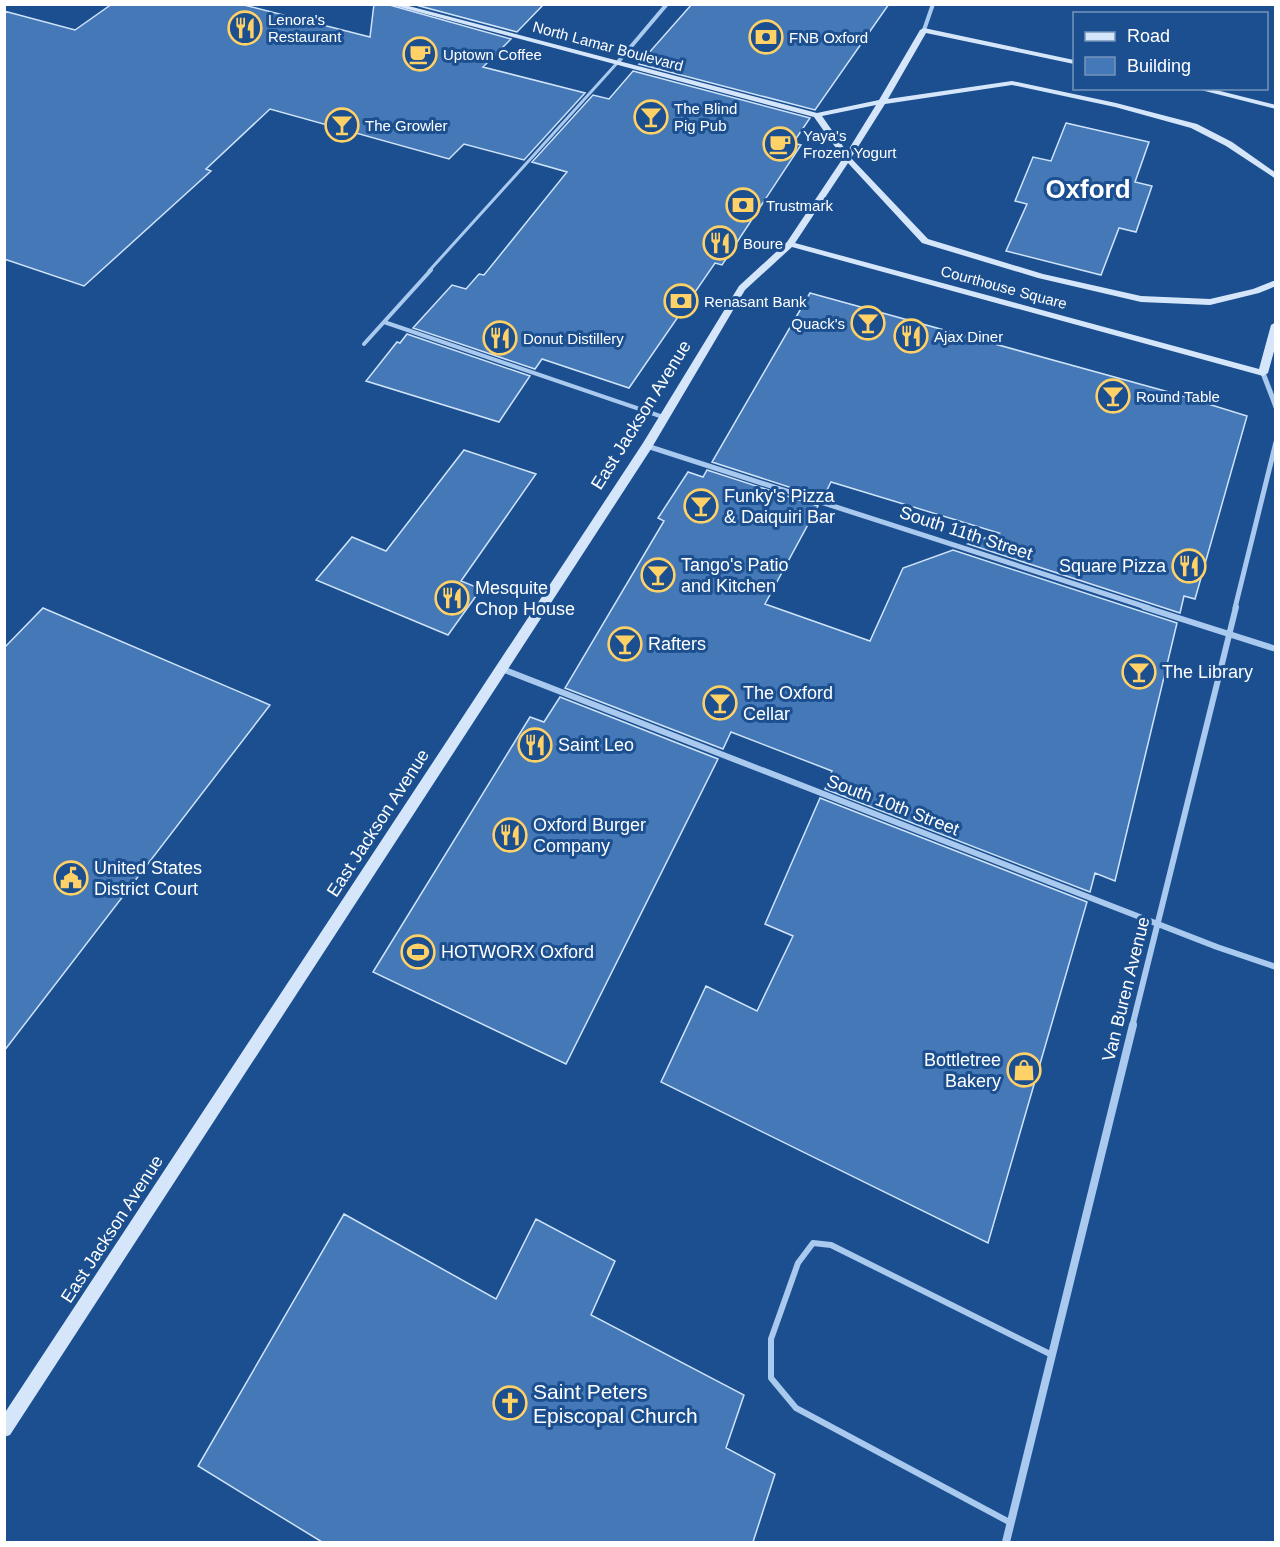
<svg xmlns="http://www.w3.org/2000/svg" width="1280" height="1547" viewBox="0 0 1280 1547" font-family="Helvetica,sans-serif">
  <style>
    .building { fill: #4478b7; stroke: #cfe3fa; stroke-width: 1.5 }
    .lines { fill: none; stroke-linecap: round; stroke-linejoin: round }
    .lane-far2 { stroke: #a9c9ee; stroke-width: 3 }
    .lane-far1 { stroke: #a9c9ee; stroke-width: 4 }
    .lane { stroke: #a9c9ee; stroke-width: 6 }
    .street-far3 { stroke: #a9c9ee; stroke-width: 4 }
    .street-far2 { stroke: #a9c9ee; stroke-width: 5 }
    .street-far1 { stroke: #a9c9ee; stroke-width: 6 }
    .street { stroke: #a9c9ee; stroke-width: 8 }
    .secondary { fill: #d6e6fa; fill-rule: evenodd }
    .labels { text-anchor: middle; dominant-baseline: central; stroke-width: 6; stroke-linejoin: round; paint-order: stroke }
    .far-poi-label { font-size: 15px; fill: #fff; stroke: #1b4f8f; text-anchor: start }
    .far-street-label { font-size: 15px; fill: #fff; stroke: #1b4f8f }
    .street-label { font-size: 18px; fill: #fff; stroke: #1b4f8f }
    .poi-label { font-size: 18px; fill: #fff; stroke: #1b4f8f; text-anchor: start }
    .near-poi-label { font-size: 21px; fill: #fff; stroke: #1b4f8f; text-anchor: start }
    .far-town-label { font-size: 26px; font-weight: bold; fill: #fff; stroke: #1b4f8f }
  </style>
  <rect width="100%" height="100%" fill="#1b4f8f"/>
  <!-- building -->
  <path class="building" d="M112 4H240L370 37 374 4H386L511 39 483 67 585 93 524 160 464 144 449 159 270 109 206 169 211 171 84 286 4 259V11L75 30Z
    M412 4H544L517 32Z
    M692 4H889L815 110 639 64Z
    M633 71 810 118 793 143 801 145 722 265 715 263 629 388 542 359 535 369 413 328 452 285 466 289 479 274 484 275 567 172 532 162 593 95 609 99Z
    M1066 123 1149 142 1135 182 1152 186 1136 232 1119 228 1101 275 1006 251 1027 204 1015 201 1033 157 1051 161Z
    M810 293 1176 394 1247 416 1195 599 1184 596 1180 613 968 544 999 533 831 482 823 498 712 462Z
    M407 334 530 376 499 422 366 381 397 342 400 343Z
    M464 450 536 474 461 581 481 589 448 635 316 580 352 537 386 551Z
    M707 470 818 506 765 604 870 641 903 568 953 550 1177 623 1115 881 1095 873 1090 892 825 789 832 771 731 732 723 749 565 688 664 521 658 518 688 472 703 477Z
    M43 608 270 705 4 1051V648Z
    M560 697 718 759 566 1064 373 972 530 717 544 722Z
    M820 798 1087 902 988 1243 661 1082 706 986 757 1011 793 936 765 924Z
    M344 1214 496 1299 536 1219 615 1261 591 1315 744 1395 726 1448 775 1474 753 1542H322L198 1466Z"/>
  <g class="lines">
    <!-- lane-far2 -->
    <path class="lane-far2" d="M429 271 618 62"/>
    <!-- lane-far1 -->
    <path class="lane-far1" d="M384 322 663 417
      M364 344 431 270"/>
    <!-- lane -->
    <path class="lane" d="M1011 1523 796 1408 771 1378V1339L798 1263 813 1243 831 1245 1052 1355"/>
    <!-- street-far3 -->
    <path class="street-far3" d="M924 30 933 4
      M618 62 667 4"/>
    <!-- street-far2 -->
    <path class="street-far2" d="M1263 373 1276 407
      M647 446 1149 608
      M1235 608 1276 442"/>
    <!-- street-far1 -->
    <path class="street-far1" d="M1144 607 1276 649
      M502 669 1217 947 1276 967
      M1132 1027 1236 607"/>
    <!-- street -->
    <path class="street" d="M1006 1542 1133 1025"/>
    <!-- secondary -->
    <path class="secondary" d="M388 4H401L817 113 879 100 920 30 924 28 1074 60V64L926 33 888 99 1012 81 1116 103 1197 124 1232 142 1276 173V179L1226 146 1191 128 1115 107 1012 85 885 104 851 158 928 239 1043 274 1141 296 1210 299 1253 289 1276 280V286L1259 293 1210 305 1141 302 1038 278 922 243 848 163 795 243 1259 369 1271 325 1276 322V344L1268 373 1263 376 792 247 745 290 651 449 10 1435 4 1437V1414L643 443 739 286 787 242 843 158 814 117ZM876 105 847 152 822 116Z
      M1193 88H1208L1276 105V109Z"/>
  </g>
  <!-- icons -->
  <defs>
    <g id="restaurant-ring" transform="scale(1.725)"><circle r="9.5" fill="#1b4f8f" stroke="#ffd166" stroke-width="1.5"/><path d="M-5-6h1v4h1v-4h1v4h1v-4h1v5L-1.5 .5V6h-2V.5L-5-1ZM5-6V6H3V1.5H1.5Q1.5-4 5-6Z" fill="#ffd166"/></g>
    <g id="bank-ring" transform="scale(1.725)"><circle r="9.5" fill="#1b4f8f" stroke="#ffd166" stroke-width="1.5"/><path d="M-6-4H6V4H-6ZM0-2.3a2.3 2.3 0 1 0 0 4.6a2.3 2.3 0 1 0 0-4.6Z" fill="#ffd166"/></g>
    <g id="cafe-ring" transform="scale(1.725)"><circle r="9.5" fill="#1b4f8f" stroke="#ffd166" stroke-width="1.5"/><path d="M-5.5-4.5H6V0H3Q3 3.5 0 3.5H-2.5Q-5.5 3.5-5.5 0ZM3-3.2v2h1.7v-2ZM-6 4.5H4V6H-6Z" fill="#ffd166"/></g>
    <g id="bar-ring" transform="scale(1.725)"><circle r="9.5" fill="#1b4f8f" stroke="#ffd166" stroke-width="1.5"/><path d="M-6-5H6L.8 .8V4.5H3.5V6h-7V4.5H-.8V.8Z" fill="#ffd166"/></g>
    <g id="civic-ring" transform="scale(1.725)"><circle r="9.5" fill="#1b4f8f" stroke="#ffd166" stroke-width="1.5"/><path d="M-.6-6.5H3V-4.5H.6V-3L4-1V1h2V6H-6V1h2V-1L-.6-3ZM-1.2 2.5V6h2.4V2.5Z" fill="#ffd166"/></g>
    <g id="stadium-ring" transform="scale(1.725)"><circle r="9.5" fill="#1b4f8f" stroke="#ffd166" stroke-width="1.5"/><path d="M0-5a6.5 5 0 1 0 0 10a6.5 5 0 1 0 0-10ZM-3.5-1.8h7v3.6h-7Z" fill="#ffd166"/></g>
    <g id="shop-ring" transform="scale(1.725)"><circle r="9.5" fill="#1b4f8f" stroke="#ffd166" stroke-width="1.5"/><path d="M-5-2.5h2.3a2.7 3.5 0 0 1 5.4 0H5L5.5 6h-11ZM-1.5-2.5h3a1.5 2.3 0 0 0-3 0Z" fill="#ffd166"/></g>
    <g id="church-ring" transform="scale(1.725)"><circle r="9.5" fill="#1b4f8f" stroke="#ffd166" stroke-width="1.5"/><path d="M-1.2-6h2.4v3.5h3.3v2.4h-3.3V6h-2.4V-.1h-3.3v-2.4h3.3Z" fill="#ffd166"/></g>
  </defs>
  <g fill-rule="evenodd">
    <use href="#restaurant-ring" x="245" y="28"/>
    <use href="#bank-ring" x="766" y="37"/>
    <use href="#cafe-ring" x="420" y="54"/>
    <use href="#bar-ring" x="651" y="117"/>
    <use href="#bar-ring" x="342" y="125"/>
    <use href="#cafe-ring" x="780" y="144"/>
    <use href="#bank-ring" x="743" y="205"/>
    <use href="#restaurant-ring" x="720" y="243"/>
    <use href="#bank-ring" x="681" y="301"/>
    <use href="#bar-ring" x="868" y="323"/>
    <use href="#restaurant-ring" x="911" y="336"/>
    <use href="#restaurant-ring" x="500" y="338"/>
    <use href="#bar-ring" x="1113" y="396"/>
    <use href="#bar-ring" x="701" y="506"/>
    <use href="#restaurant-ring" x="1189" y="566"/>
    <use href="#bar-ring" x="658" y="575"/>
    <use href="#restaurant-ring" x="452" y="598"/>
    <use href="#bar-ring" x="625" y="644"/>
    <use href="#bar-ring" x="1139" y="672"/>
    <use href="#bar-ring" x="720" y="703"/>
    <use href="#restaurant-ring" x="535" y="745"/>
    <use href="#restaurant-ring" x="510" y="835"/>
    <use href="#civic-ring" x="71" y="878"/>
    <use href="#stadium-ring" x="418" y="952"/>
    <use href="#shop-ring" x="1024" y="1070"/>
    <use href="#church-ring" x="510" y="1403"/>
  </g>
  <g class="labels">
    <!-- far-poi labels -->
    <g class="far-poi-label">
      <text x="268" y="19">Lenora's<tspan x="268" dy="17">Restaurant</tspan></text>
      <text x="789" y="37">FNB Oxford</text>
      <text x="443" y="54">Uptown Coffee</text>
      <text x="674" y="108">The Blind<tspan x="674" dy="17">Pig Pub</tspan></text>
      <text x="365" y="125">The Growler</text>
      <text x="803" y="135">Yaya's<tspan x="803" dy="17">Frozen Yogurt</tspan></text>
      <text x="766" y="205">Trustmark</text>
      <text x="743" y="243">Boure</text>
      <text x="704" y="301">Renasant Bank</text>
      <text x="845" y="323" text-anchor="end">Quack's</text>
      <text x="934" y="336">Ajax Diner</text>
      <text x="523" y="338">Donut Distillery</text>
      <text x="1136" y="396">Round Table</text>
    </g>
    <!-- far-street labels -->
    <g class="far-street-label">
      <text transform="translate(608 46) rotate(15)">North Lamar Boulevard</text>
      <text transform="translate(1004 287) rotate(15)">Courthouse Square</text>
    </g>
    <!-- street labels -->
    <g class="street-label">
      <text transform="translate(641 415) rotate(-58)">East Jackson Avenue</text>
      <text transform="translate(966 533) rotate(18)">South 11th Street</text>
      <text transform="translate(893 805) rotate(21)">South 10th Street</text>
      <text transform="translate(378 823) rotate(-57)">East Jackson Avenue</text>
      <text transform="translate(1126 989) rotate(-76)">Van Buren Avenue</text>
      <text transform="translate(112 1229) rotate(-57)">East Jackson Avenue</text>
    </g>
    <!-- poi labels -->
    <g class="poi-label">
      <text x="724" y="496">Funky's Pizza<tspan x="724" dy="21">&amp; Daiquiri Bar</tspan></text>
      <text x="681" y="565">Tango's Patio<tspan x="681" dy="21">and Kitchen</tspan></text>
      <text x="1166" y="566" text-anchor="end">Square Pizza</text>
      <text x="475" y="588">Mesquite<tspan x="475" dy="21">Chop House</tspan></text>
      <text x="648" y="644">Rafters</text>
      <text x="1162" y="672">The Library</text>
      <text x="743" y="693">The Oxford<tspan x="743" dy="21">Cellar</tspan></text>
      <text x="558" y="745">Saint Leo</text>
      <text x="533" y="825">Oxford Burger<tspan x="533" dy="21">Company</tspan></text>
      <text x="94" y="868">United States<tspan x="94" dy="21">District Court</tspan></text>
      <text x="441" y="952">HOTWORX Oxford</text>
      <text x="1001" y="1060" text-anchor="end">Bottletree<tspan x="1001" dy="21">Bakery</tspan></text>
    </g>
    <!-- near-poi labels -->
    <g class="near-poi-label">
      <text x="533" y="1391">Saint Peters<tspan x="533" dy="24">Episcopal Church</tspan></text>
    </g>
    <!-- far-town labels -->
    <g class="far-town-label">
      <text x="1088" y="189">Oxford</text>
    </g>
  </g>
  <!-- border -->
  <rect width="1280" height="1547" fill="none" stroke="#ffffff" stroke-width="12"/>
  <!-- legend -->
  <rect x="1073" y="12" width="195" height="78" fill="#1b4f8f" stroke="#7695bc" stroke-width="1.5"/>
  <rect x="1085" y="32" width="30" height="9" fill="#d6e6fa" stroke="#7695bc" stroke-width="1.5"/>
  <text x="1127" y="42" font-size="18" fill="#ffffff">Road</text>
  <rect x="1085" y="57" width="30" height="18" fill="#4478b7" stroke="#7695bc" stroke-width="1.5"/>
  <text x="1127" y="72" font-size="18" fill="#ffffff">Building</text>
</svg>
